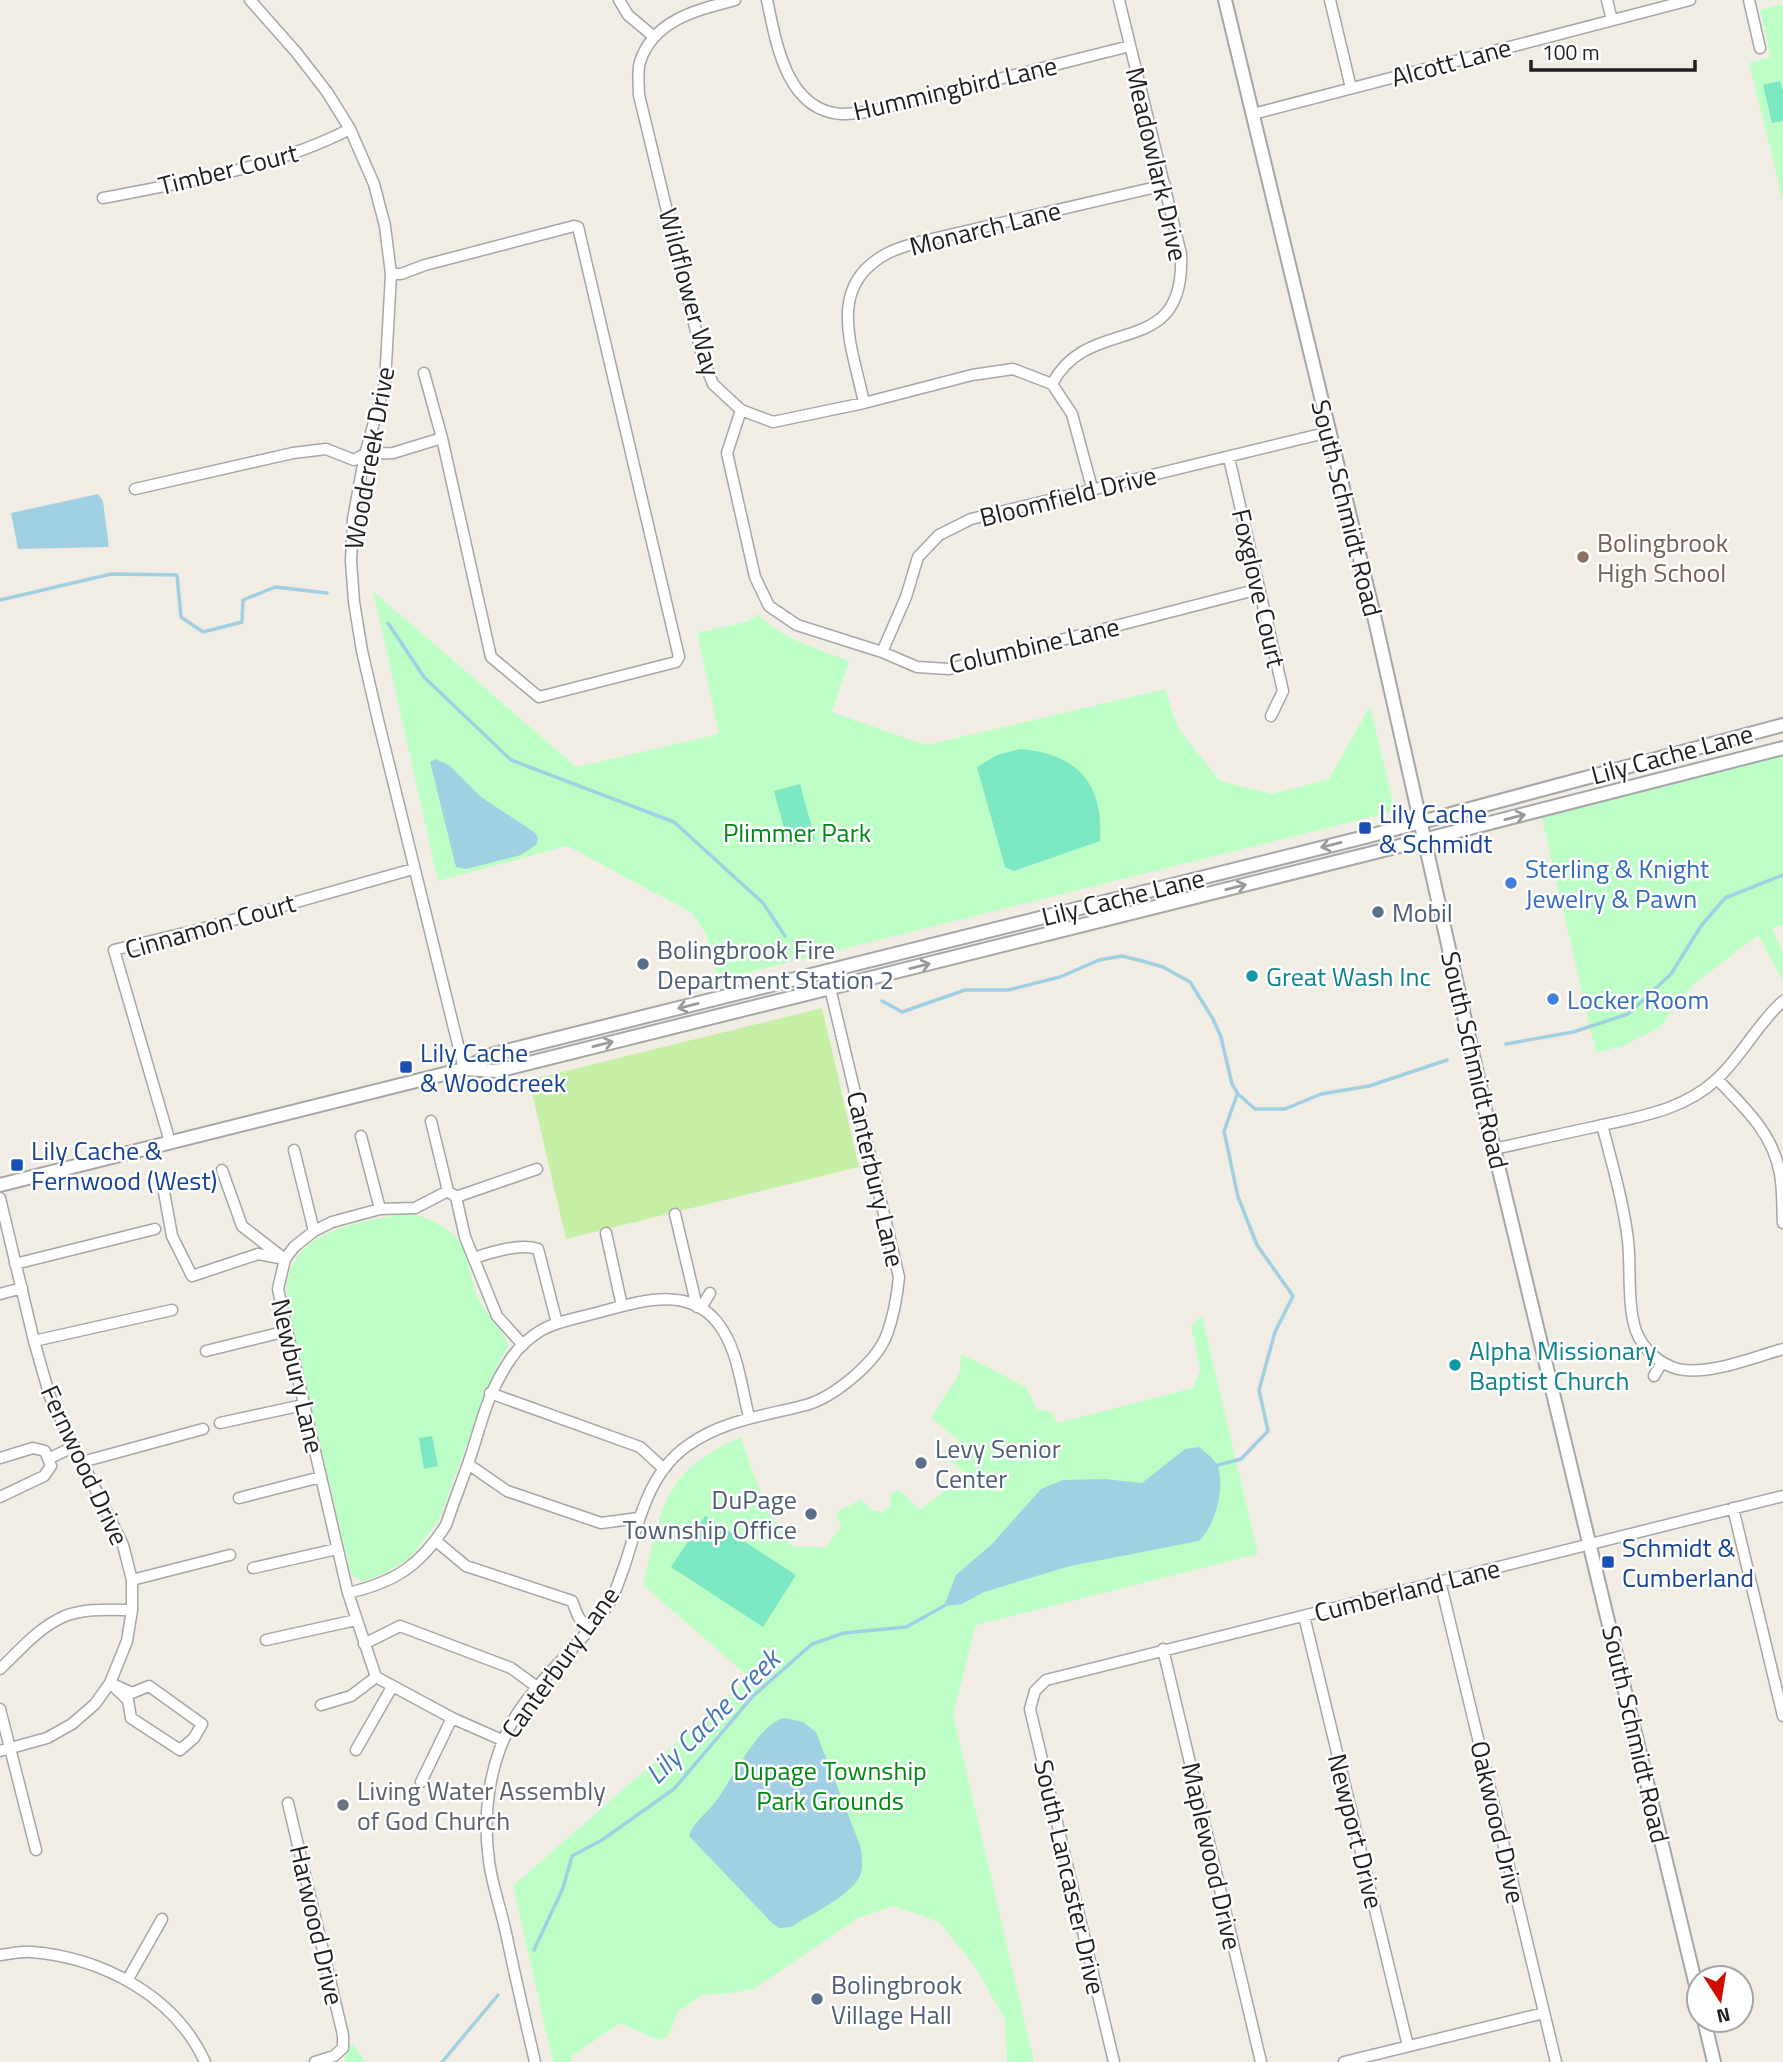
<svg xmlns="http://www.w3.org/2000/svg" width="1783" height="2062" viewBox="0 0 1783 2062" font-family="'Titillium Web',sans-serif">
  <style>
    .grass { fill: #c6efa6 }
    .park { fill: #bdfec6 }
    .pitch { fill: #7be7c3 }
    .water { fill: #a1d0e2 }
    .lines { fill: none; stroke-linecap: round; stroke-linejoin: round }
    .stream { stroke: #a1d0e2; stroke-width: 3.5 }
    .minor-casing { stroke: #a6a6a6; stroke-width: 13 }
    .tertiary-casing { stroke: #a6a6a6; stroke-width: 16 }
    .minor { stroke: #fff; stroke-width: 10 }
    .tertiary { stroke: #fff; stroke-width: 12 }
    .oneway { stroke: #9a9a9a }
    .education-dot { fill: #8d6e63; stroke: #fff; stroke-width: 2.5 }
    .transit-dot { fill: #1a4fb4; stroke: #fff; stroke-width: 2.5 }
    .shop-dot { fill: #3f7fe0; stroke: #fff; stroke-width: 2.5 }
    .service-dot { fill: #5c6f8a; stroke: #fff; stroke-width: 2.5 }
    .culture-dot { fill: #0f9aa8; stroke: #fff; stroke-width: 2.5 }
    .worship-dot { fill: #6b7280; stroke: #fff; stroke-width: 2.5 }
    .labels { text-anchor: middle; dominant-baseline: central; stroke-width: 5; stroke-linejoin: round; paint-order: stroke }
    .street-label { font-size: 26px; fill: #1f1f1f; stroke: #fff }
    .education-label { font-size: 26px; fill: #785e54; stroke: #fff; text-anchor: start }
    .transit-label { font-size: 26px; fill: #164399; stroke: #fff; text-anchor: start }
    .park-label { font-size: 26px; fill: #018914; stroke: #fff }
    .shop-label { font-size: 26px; fill: #366cbe; stroke: #fff; text-anchor: start }
    .service-label { font-size: 26px; fill: #4e5e75; stroke: #fff; text-anchor: start }
    .culture-label { font-size: 26px; fill: #0d838f; stroke: #fff; text-anchor: start }
    .worship-label { font-size: 26px; fill: #5b616d; stroke: #fff; text-anchor: start }
    .water-label { font-size: 28px; font-style: italic; fill: #4276b8; stroke: #fff }
  </style>
  <rect width="100%" height="100%" fill="#f1ede4"/>
  <!-- grass -->
  <path class="grass" d="M822 1008 859 1167 566 1239 529 1080Z"/>
  <!-- park -->
  <path class="park" d="M1783 4V201L1749 63 1771 57 1760 10Z
    M373 591 576 767 719 734 697 633 749 621 758 614C783 640 817 648 849 661L832 712 926 745 1165 689 1178 728 1220 781 1272 794 1329 779 1370 706 1395 811 718 980 706 934 691 912 567 846 438 881Z
    M1783 754V925L1772 928 1783 953V981L1758 935 1693 985 1659 1028 1625 1045 1596 1053 1542 818Z
    M407 1213C433 1218 458 1230 466 1257 471 1273 473 1290 481 1304 490 1318 504 1330 508 1346L498 1364 484 1397 440 1518 410 1558 385 1573 362 1582 351 1574 292 1327C289 1312 285 1297 287 1283 295 1228 364 1222 407 1213Z
    M1202 1316 1258 1554 976 1625 953 1714 1034 2062H1007L1005 2020 976 1968 939 1922 893 1906 858 1918 754 1989 731 1993 703 1995 679 2010 668 2037 658 2040 620 2023 572 2056 571 2062H553L513 1886 750 1678 643 1585C661 1509 662 1471 741 1437 754 1478 766 1512 793 1547H826L841 1527 836 1513 861 1499 871 1510 882 1512 890 1506V1495L898 1489 920 1510 966 1474 945 1457 959 1440 931 1418 960 1372 961 1354 1026 1387 1037 1409 1053 1413 1057 1423 1193 1388 1200 1370 1191 1325Z
    M352 2043 365 2061 366 2062H345L344 2059Z"/>
  <!-- pitch -->
  <path class="pitch" d="M1780 81 1783 91V121L1772 123 1763 85Z
    M1020 749C1078 754 1104 784 1100 841L1014 871 1005 867 977 767 997 755Z
    M800 784 815 839 789 846 774 791Z
    M432 1436 438 1466 424 1469 419 1438Z
    M705 1516 796 1575 763 1627 671 1567Z"/>
  <!-- water -->
  <path class="water" d="M98 494 103 501 109 547 18 549 11 513Z
    M435 759 449 765 481 797 534 832 538 837 537 844 521 855 466 869 456 867 430 762Z
    M1199 1447C1205 1452 1216 1460 1218 1467 1225 1489 1215 1526 1199 1541L1070 1566 984 1592 962 1604 944 1606 956 1575 992 1544 1041 1489 1063 1480 1104 1479 1142 1483 1185 1449Z
    M784 1718 803 1722 816 1732 860 1845C862 1854 863 1864 861 1873 855 1894 809 1915 791 1927L780 1928 773 1924 689 1836C693 1822 708 1812 716 1801 732 1780 758 1724 784 1718Z"/>
  <g class="lines">
    <!-- stream -->
    <path class="stream" d="M0 600 111 574 177 575 181 617 203 632 242 622 243 600 275 587 327 593
      M388 623 424 677 511 760 674 822 763 903 785 936
      M882 1001 902 1012 965 990H1008L1060 977 1099 960 1122 956 1142 961 1163 967 1190 982 1213 1019 1221 1037 1232 1084 1238 1094 1255 1109H1285L1321 1094 1369 1086 1447 1060
      M1506 1044 1573 1032 1628 1014 1671 974 1701 926 1725 898 1783 875
      M1218 1465 1241 1459 1268 1431 1259 1390 1275 1332 1293 1296 1257 1245 1238 1197 1224 1131 1237 1095
      M534 1950 563 1888 572 1856 602 1840 674 1789 752 1697 812 1644 844 1633 906 1627 944 1606
      M442 2062 498 1995"/>
    <!-- minor casing -->
    <g class="minor-casing">
      <path id="minor" d="M250 0 296 52 327 92 350 129 374 184 385 226 391 274 385 383 365 454 353 519 351 561 354 602 362 651 378 720 464 1069
        M619 0 628 15 653 36
        M735 0C697 10 653 20 640 62 637 71 639 85 639 95L702 356 713 384 741 410 773 422 864 403 972 375 1013 369 1052 384 1072 414 1092 488
        M767 0C776 42 786 110 841 114 850 114 859 113 868 112L1130 46
        M1330 0 1351 88
        M1607 0 1612 20
        M1749 0 1760 48
        M1253 114 1690 0
        M103 198C186 182 274 168 350 129
        M391 274H401L425 265 574 226 578 227 679 657 676 662 539 697 491 657 442 438 424 373
        M1052 384C1090 311 1186 364 1181 254L1119 0
        M864 403C853 348 824 286 888 253 898 248 909 245 919 242L1165 185
        M741 410 727 453 755 577 769 606 797 625 882 652 917 667 949 669 1259 589
        M1229 458 1283 691 1271 716
        M135 489 293 453 326 449 354 460 365 454 393 453 442 438
        M882 652 906 597 918 557 939 535 971 519 1329 432
        M1717 1079C1744 1107 1773 1133 1780 1174 1783 1190 1782 1207 1783 1223
        M431 1121 448 1191
        M1602 1125C1612 1163 1623 1201 1628 1240 1631 1267 1627 1305 1636 1331 1643 1349 1659 1364 1678 1369 1708 1376 1754 1357 1783 1349
        M361 1136 380 1209
        M170 1142 114 950 201 929 413 869
        M1494 1149C1527 1142 1560 1134 1594 1127 1637 1117 1683 1111 1717 1079 1742 1056 1757 1024 1783 1001
        M294 1150 314 1231
        M222 1170 242 1226 282 1257
        M164 1192 172 1236 192 1276 258 1254 285 1259
        M456 1197 537 1169
        M0 1198 34 1341 50 1397 123 1545 132 1580V1610L127 1641 110 1683 95 1704 72 1724 47 1738 0 1751
        M675 1214 697 1307
        M606 1233 622 1306
        M474 1258C492 1252 520 1243 538 1249L557 1323
        M15 1264 155 1229
        M0 1294 22 1288
        M701 1308 710 1293
        M34 1341 172 1310
        M206 1351 287 1331
        M1654 1376 1662 1362
        M490 1393 640 1447 664 1469
        M220 1423 303 1405
        M0 1458 33 1448 45 1451 51 1466 44 1476 0 1497
        M50 1458 73 1447
        M82 1462 203 1429
        M468 1464 507 1491 601 1523 639 1518
        M239 1498 321 1477
        M1733 1508 1783 1716
        M436 1541 466 1566 572 1601 578 1616 588 1631
        M253 1568 337 1549
        M132 1580 230 1555
        M1440 1581 1556 2062
        M348 1593C395 1582 420 1566 446 1525 453 1504 461 1484 468 1464 481 1426 486 1395 510 1360 517 1349 529 1338 540 1331 557 1321 578 1318 596 1313 635 1303 686 1284 717 1322 738 1348 741 1386 749 1417
        M1304 1616 1408 2046
        M266 1640 356 1620
        M364 1644 400 1626 511 1668 537 1687
        M1163 1649 1261 2062
        M0 1669C20 1650 39 1627 65 1616 86 1608 111 1610 132 1610
        M110 1683 132 1693 149 1686 202 1724 194 1738 180 1750 131 1718 128 1700Z
        M321 1705 351 1696 376 1677
        M0 1709 36 1850
        M502 1740 452 1718 376 1677 348 1593 287 1331 278 1289 285 1259 294 1247 314 1231 332 1222 380 1209 415 1208 448 1191 456 1197 465 1237 497 1316 523 1345
        M356 1750 392 1687
        M421 1782 452 1718
        M288 1803 343 2035V2048L334 2056 315 2062
        M0 1955C10 1954 22 1951 32 1952 103 1958 175 1996 205 2062
        M128 1979 162 1919
        M535 2062C525 2019 515 1976 506 1933 501 1909 492 1885 489 1861 482 1811 490 1757 517 1714 544 1672 585 1642 611 1600 616 1591 619 1580 623 1570 638 1527 646 1475 687 1446 723 1420 764 1416 806 1405 834 1397 877 1362 887 1334 894 1315 897 1297 899 1277L830 988
        M1114 2062 1030 1709 1035 1691 1046 1680 1783 1496
        M1344 2062 1544 2013"/>
    </g>
    <!-- tertiary casing -->
    <g class="tertiary-casing">
      <path id="tertiary" d="M1225 0 1375 620 1494 1149 1699 1998
        M465 1069 497 1071 1368 854 1783 748
        M0 1185 464 1069 494 1054 1365 837 1783 725
        M1704 2020 1714 2062"/>
    </g>
    <!-- minor -->
    <use href="#minor" class="minor"/>
    <!-- tertiary -->
    <use href="#tertiary" class="tertiary"/>
  </g>
  <!-- one-way arrows -->
  <defs><path id="oneway-shaft" d="M-6 0H5M1.5-3L5.5 0L1.5 3" fill="none" stroke-width="1.6" stroke-linecap="round" stroke-linejoin="round" transform="scale(1.75)"/></defs>
  <g class="oneway">
    <use href="#oneway-shaft" transform="translate(1515 817) rotate(-14)"/>
    <use href="#oneway-shaft" transform="translate(1331 845) rotate(166)"/>
    <use href="#oneway-shaft" transform="translate(1236 887) rotate(-14)"/>
    <use href="#oneway-shaft" transform="translate(920 966) rotate(-14)"/>
    <use href="#oneway-shaft" transform="translate(688 1006) rotate(166)"/>
    <use href="#oneway-shaft" transform="translate(603 1044) rotate(-14)"/>
  </g>
  <!-- markers -->
  <circle class="education-dot" cx="1583" cy="557" r="7"/>
  <g class="transit-dot">
    <rect x="1358" y="821" width="14" height="14" rx="3.5"/>
    <rect x="399" y="1060" width="14" height="14" rx="3.5"/>
    <rect x="10" y="1158" width="14" height="14" rx="3.5"/>
    <rect x="1601" y="1555" width="14" height="14" rx="3.5"/>
  </g>
  <g class="shop-dot">
    <circle cx="1511" cy="883" r="7"/>
    <circle cx="1553" cy="999" r="7"/>
  </g>
  <g class="service-dot">
    <circle cx="1378" cy="912" r="7"/>
    <circle cx="643" cy="964" r="7"/>
    <circle cx="921" cy="1463" r="7"/>
    <circle cx="811" cy="1514" r="7"/>
    <circle cx="817" cy="1999" r="7"/>
  </g>
  <g class="culture-dot">
    <circle cx="1252" cy="976" r="7"/>
    <circle cx="1455" cy="1365" r="7"/>
  </g>
  <circle class="worship-dot" cx="343" cy="1805" r="7"/>
  <g class="labels">
    <!-- street labels -->
    <g class="street-label">
      <text transform="translate(1451 62) rotate(-15)">Alcott Lane</text>
      <text transform="translate(955 88) rotate(-13)">Hummingbird Lane</text>
      <text transform="translate(1157 164) rotate(77)">Meadowlark Drive</text>
      <text transform="translate(228 169) rotate(-14)">Timber Court</text>
      <text transform="translate(985 228) rotate(-14)">Monarch Lane</text>
      <text transform="translate(690 292) rotate(75)">Wildflower Way</text>
      <text transform="translate(369 458) rotate(-80)">Woodcreek Drive</text>
      <text transform="translate(1068 496) rotate(-14)">Bloomfield Drive</text>
      <text transform="translate(1347 508) rotate(76)">South Schmidt Road</text>
      <text transform="translate(1259 588) rotate(77)">Foxglove Court</text>
      <text transform="translate(1034 645) rotate(-13)">Columbine Lane</text>
      <text transform="translate(1672 754) rotate(-15)">Lily Cache Lane</text>
      <text transform="translate(1123 897) rotate(-14)">Lily Cache Lane</text>
      <text transform="translate(210 926) rotate(-16)">Cinnamon Court</text>
      <text transform="translate(1475 1060) rotate(77)">South Schmidt Road</text>
      <text transform="translate(876 1179) rotate(77)">Canterbury Lane</text>
      <text transform="translate(298 1376) rotate(77)">Newbury Lane</text>
      <text transform="translate(85 1465) rotate(65)">Fernwood Drive</text>
      <text transform="translate(1407 1590) rotate(-14)">Cumberland Lane</text>
      <text transform="translate(560 1662) rotate(-54)">Canterbury Lane</text>
      <text transform="translate(1636 1734) rotate(77)">South Schmidt Road</text>
      <text transform="translate(1498 1822) rotate(77)">Oakwood Drive</text>
      <text transform="translate(1356 1831) rotate(76)">Newport Drive</text>
      <text transform="translate(1212 1856) rotate(77)">Maplewood Drive</text>
      <text transform="translate(1070 1877) rotate(77)">South Lancaster Drive</text>
      <text transform="translate(317 1925) rotate(77)">Harwood Drive</text>
    </g>
    <!-- education labels -->
    <g class="education-label">
      <text x="1597" y="542">Bolingbrook<tspan x="1597" dy="30">High School</tspan></text>
    </g>
    <!-- transit labels -->
    <g class="transit-label">
      <text x="1379" y="813">Lily Cache<tspan x="1379" dy="30">&amp; Schmidt</tspan></text>
      <text x="420" y="1052">Lily Cache<tspan x="420" dy="30">&amp; Woodcreek</tspan></text>
      <text x="31" y="1150">Lily Cache &amp;<tspan x="31" dy="30">Fernwood (West)</tspan></text>
      <text x="1622" y="1547">Schmidt &amp;<tspan x="1622" dy="30">Cumberland</tspan></text>
    </g>
    <!-- park labels -->
    <g class="park-label">
      <text x="797" y="832">Plimmer Park</text>
      <text x="830" y="1770">Dupage Township<tspan x="830" dy="30">Park Grounds</tspan></text>
    </g>
    <!-- shop labels -->
    <g class="shop-label">
      <text x="1525" y="868">Sterling &amp; Knight<tspan x="1525" dy="30">Jewelry &amp; Pawn</tspan></text>
      <text x="1567" y="999">Locker Room</text>
    </g>
    <!-- service labels -->
    <g class="service-label">
      <text x="1392" y="912">Mobil</text>
      <text x="657" y="949">Bolingbrook Fire<tspan x="657" dy="30">Department Station 2</tspan></text>
      <text x="935" y="1448">Levy Senior<tspan x="935" dy="30">Center</tspan></text>
      <text x="797" y="1499" text-anchor="end">DuPage<tspan x="797" dy="30">Township Office</tspan></text>
      <text x="831" y="1984">Bolingbrook<tspan x="831" dy="30">Village Hall</tspan></text>
    </g>
    <!-- culture labels -->
    <g class="culture-label">
      <text x="1266" y="976">Great Wash Inc</text>
      <text x="1469" y="1350">Alpha Missionary<tspan x="1469" dy="30">Baptist Church</tspan></text>
    </g>
    <!-- worship labels -->
    <g class="worship-label">
      <text x="357" y="1790">Living Water Assembly<tspan x="357" dy="30">of God Church</tspan></text>
    </g>
    <!-- water labels -->
    <g class="water-label">
      <text transform="translate(712 1716) rotate(-45)">Lily Cache Creek</text>
    </g>
  </g>
  <!-- north arrow -->
  <g transform="translate(1720 1999) rotate(168)"><circle r="33" fill="#ffffff" stroke="#a5a5a5" stroke-width="2"/>
  <path d="M0-5L12 26L0 18L-12 26Z" fill="#ce0c00"/>
  <text y="-10" font-size="19" font-weight="bold" text-anchor="middle" fill="#1f1f1f">N</text>
  </g>
  <!-- scale -->
  <path d="M1531 60v10h164v-10" fill="none" stroke="#1f1f1f" stroke-width="3.5"/>
  <text x="1542" y="60" font-size="21" fill="#1f1f1f" stroke="#ffffff" stroke-width="5" paint-order="stroke">100 m</text>
</svg>
